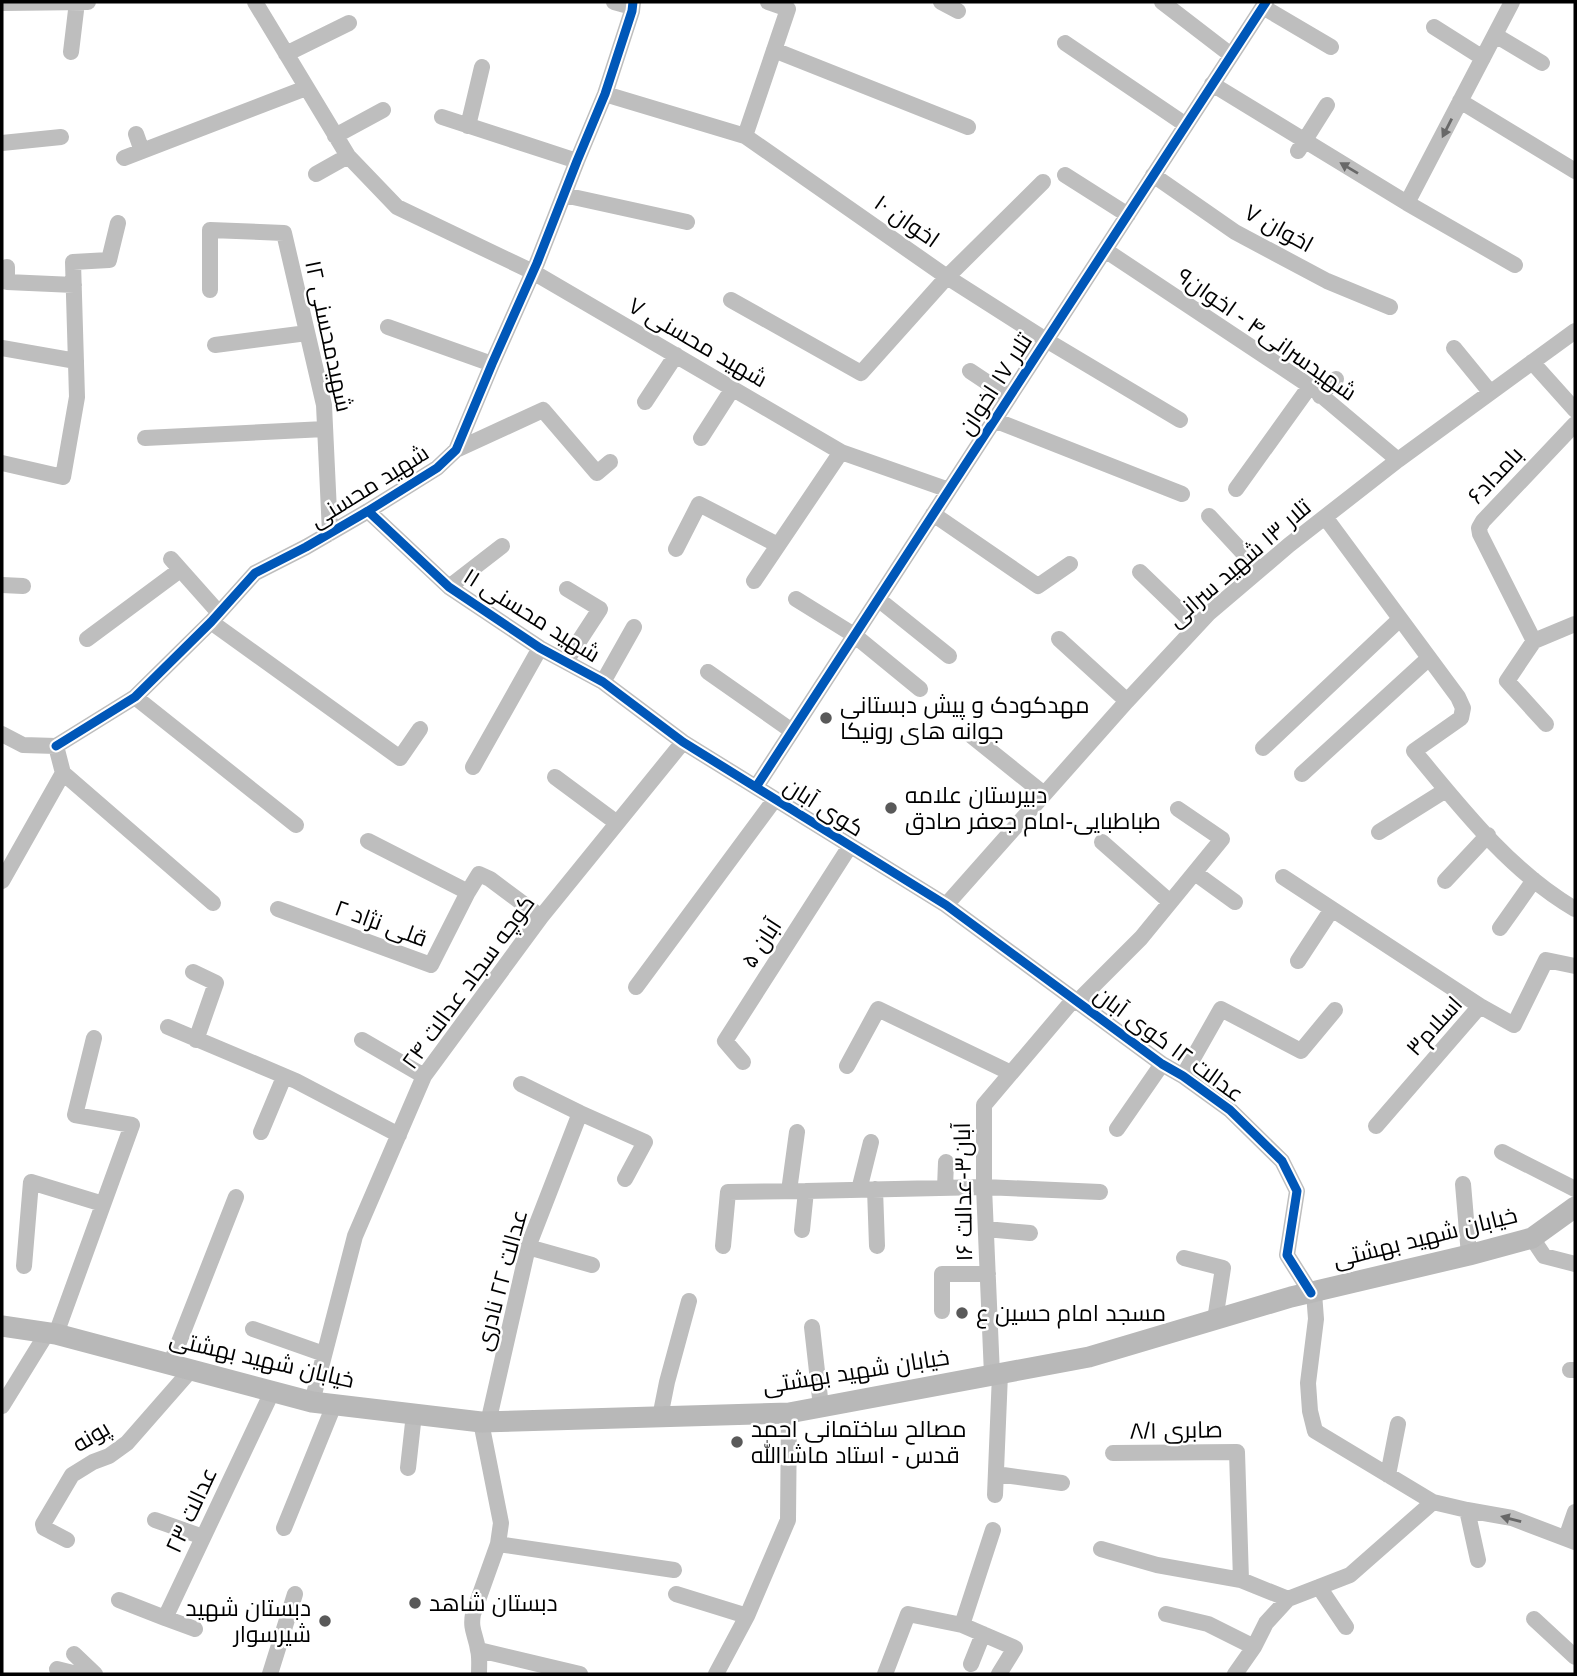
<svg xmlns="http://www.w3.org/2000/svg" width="1577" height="1676" viewBox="0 0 1577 1676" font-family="Helvetica,Cairo,sans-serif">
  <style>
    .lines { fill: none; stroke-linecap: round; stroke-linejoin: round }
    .minor { stroke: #bebebe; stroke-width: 16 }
    .secondary { stroke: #b8b8b8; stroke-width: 21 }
    .cycleway-casing { stroke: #fff; stroke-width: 13 }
    .cycleway { stroke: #0057b8; stroke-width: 9 }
    .oneway { fill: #686868 }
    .poi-dot { fill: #595959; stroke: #fff; stroke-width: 2.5 }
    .labels { text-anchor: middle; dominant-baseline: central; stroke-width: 5; stroke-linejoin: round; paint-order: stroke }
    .street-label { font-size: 23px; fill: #000; stroke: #fff }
    .poi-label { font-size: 23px; fill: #000; stroke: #fff; text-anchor: start }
  </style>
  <rect width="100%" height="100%" fill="#fff"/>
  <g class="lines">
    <!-- minor -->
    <path class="minor" d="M255 2 348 156 397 207 533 272 841 452 949 490
      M614 2 632 7
      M941 2 958 11
      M1162 2 1231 55
      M2 3 88 2
      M1263 7 1331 47
      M1434 27 1483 58
      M1495 35 1542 63
      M1065 43 1186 125
      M774 50 968 127
      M71 52 77 2
      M286 54 349 23
      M1212 84 1407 203 1515 265
      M605 94 745 136 947 277 1046 340 1180 420
      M1460 101 1575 171
      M442 117 577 161
      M468 126 482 67
      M136 134 142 151
      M335 136 383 110
      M745 136 788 9 768 2
      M2 143 61 137
      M1298 151 1327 105
      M124 158 306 88
      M316 174 348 156
      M1065 175 1128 215
      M1153 175 1235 232 1327 281 1390 307
      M564 195 687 222
      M1407 203 1512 2
      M1105 250 1310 386 1398 460
      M7 267V282L74 285
      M210 290V230L284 233 324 405 330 533
      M731 300 861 373 947 277 1043 182
      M388 327 492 364
      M215 345 307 333
      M2 348 76 361
      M1454 348 1490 392
      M1532 362 1575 410
      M970 371 1009 397
      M1320 396 1336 379
      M645 402 676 355
      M994 420 1182 494
      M145 438 325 429
      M701 438 733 388
      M456 450 543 410 597 473 610 462
      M2 463 63 477 77 397 73 262 109 260 118 223
      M1236 489 1310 386
      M368 511 449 587 540 648 603 682 683 742 946 905 1162 1064 1183 1076 1230 1110 1282 1161 1297 1191 1287 1255 1311 1293
      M933 514 1038 586 1070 564
      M1209 516 1259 570
      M1325 517 1458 697 1463 708 1461 718 1414 751C1461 808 1511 872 1575 909
      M676 549 699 504 778 545
      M171 559 219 613
      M1140 572 1196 626
      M754 581 841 452
      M2 585 23 586
      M449 587 502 546
      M796 599 854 635 920 689
      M878 599 949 656
      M211 622 400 758 420 729
      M87 639 180 570
      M1059 639 1127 701
      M1534 641 1480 534 1479 528 1483 521 1575 424
      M566 661 600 609 567 589
      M708 672 792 731
      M603 682 634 627
      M135 697 296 825
      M1546 724 1507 681 1534 641 1575 624
      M968 733 1044 794
      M2 734 23 745 56 746
      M56 746 135 697 211 622 255 573 306 547 368 511 437 468 456 450 492 364 537 263 577 161 605 94 632 11 633 2
      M56 746 63 773 213 903
      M1263 748 1400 619
      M473 767 540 648
      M1302 774 1429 658
      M555 777 617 823
      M756 787 1266 2
      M1379 832 1446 790
      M368 841 468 892
      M1102 842 1170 902
      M1195 873 1235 902
      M1283 877 1480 1006
      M2 881 63 773
      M1445 881 1488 835
      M946 905 1127 701 1208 614 1289 545 1398 460 1575 331
      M278 909 431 965 468 892 479 874 490 879 541 917
      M1500 928 1534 880
      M1298 961 1332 909
      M193 972 216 983 196 1040
      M636 987 775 799
      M1077 1002 1141 938 1222 839 1178 809
      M168 1027 296 1081 399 1135
      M362 1040 424 1076
      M743 1062 725 1041 850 846
      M847 1066 878 1009 1011 1073
      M1183 1076 1221 1009 1301 1051 1335 1010
      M521 1084 580 1113 645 1142 625 1179
      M1376 1126 1480 1006 1514 1025 1546 960 1575 966
      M1117 1129 1162 1064
      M261 1132 284 1077
      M1502 1152 1575 1189
      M1463 1184 1469 1255
      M945 1188 946 1162
      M875 1189 877 1246
      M859 1190 871 1142
      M789 1191 797 1132
      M986 1229 1030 1233
      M802 1230 806 1191 984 1187 1100 1192
      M1532 1238 1544 1256 1575 1264
      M723 1246 728 1192 806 1191
      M528 1247 592 1265
      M1184 1258 1223 1268 1215 1320
      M24 1266 31 1182 103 1204
      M1314 1293 1316 1319 1308 1383 1310 1411 1315 1431 1433 1502 1467 1510 1512 1518 1575 1542
      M942 1311V1274H988
      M812 1327 821 1407
      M253 1329 324 1354
      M56 1334 132 1125 75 1115 94 1038
      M170 1365 236 1197
      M1570 1370H1575
      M992 1375 984 1187V1105L1074 999
      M312 1402 355 1236 424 1076 541 917 683 742
      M2 1406 47 1333
      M660 1417 667 1382 689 1301
      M488 1423 528 1247 580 1113
      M1113 1453 1237 1452 1241 1580
      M408 1468 414 1414
      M996 1474 1062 1483
      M1388 1475 1398 1424
      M995 1495 1000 1374
      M1467 1510 1478 1560
      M155 1520 203 1537
      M284 1528 334 1405
      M1566 1538 1575 1512
      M67 1540 44 1528 43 1524 72 1475 93 1462 109 1456 127 1443 191 1370
      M498 1544 674 1570
      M1101 1549 1157 1565 1241 1580 1288 1599
      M1319 1587 1346 1627
      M676 1594 747 1616
      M119 1600 165 1618
      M1166 1614 1208 1624 1254 1647
      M1534 1619 1575 1657
      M962 1625 1015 1648 999 1674
      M195 1629 165 1618 272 1392
      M479 1650 580 1674
      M74 1654 95 1674
      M971 1664 983 1634
      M57 1669 77 1674
      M270 1674 295 1594
      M479 1674C479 1666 480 1657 478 1650 476 1635 470 1630 473 1614L498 1544 501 1523 481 1422
      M716 1674 747 1616 788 1520 789 1413
      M885 1674 908 1614 962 1625 993 1530
      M1235 1674 1254 1647 1266 1623 1288 1599 1350 1575 1433 1502"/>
    <!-- secondary -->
    <path class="secondary" d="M2 1326 56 1334 312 1402 481 1422 789 1413 1089 1357 1291 1297 1469 1255 1532 1238 1575 1207"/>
    <!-- cycleway casing -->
    <g class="cycleway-casing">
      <path id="cycleway" d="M368 511 449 587 540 648 603 682 683 742 946 905 1162 1064 1183 1076 1230 1110 1282 1161 1297 1191 1287 1255 1311 1293
        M56 746 135 697 211 622 255 573 306 547 368 511 437 468 456 450 492 364 537 263 577 161 605 94 632 11 633 2
        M756 787 1266 2"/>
    </g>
    <!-- cycleway -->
    <use href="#cycleway" class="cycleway"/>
  </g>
  <!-- one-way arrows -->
  <defs><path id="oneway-solid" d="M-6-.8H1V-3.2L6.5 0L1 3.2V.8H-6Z" transform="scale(1.75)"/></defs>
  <g class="oneway">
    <use href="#oneway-solid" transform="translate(1447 128) rotate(117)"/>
    <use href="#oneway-solid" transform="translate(1349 168) rotate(-149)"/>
    <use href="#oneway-solid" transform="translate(1511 1519) rotate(-165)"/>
  </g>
  <!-- markers -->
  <g class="poi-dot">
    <circle cx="826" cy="718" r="7"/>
    <circle cx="891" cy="808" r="7"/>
    <circle cx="962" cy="1313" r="7"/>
    <circle cx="737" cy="1442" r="7"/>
    <circle cx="415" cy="1603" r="7"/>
    <circle cx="325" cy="1621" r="7"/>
  </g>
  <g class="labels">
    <!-- street labels -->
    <g class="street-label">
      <text transform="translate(907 221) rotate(35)">اخوان ۱۰</text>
      <text transform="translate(1279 228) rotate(29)">اخوان ۷</text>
      <text transform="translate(1267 334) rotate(35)">شهیدسرانی۴ - اخوان۹</text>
      <text transform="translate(329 336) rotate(78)">شهیدمحسنی ۱۲</text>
      <text transform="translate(698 342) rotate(30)">شهید محسنی ۷</text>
      <text transform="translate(995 384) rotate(-57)">تلار ۱۷ اخوان</text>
      <text transform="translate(1495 475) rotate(-47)">بامداد۶</text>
      <text transform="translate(369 486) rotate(-32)">شهید محسنی</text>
      <text transform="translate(1239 563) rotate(-41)">تلار ۱۳ شهید سرانی</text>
      <text transform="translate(532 615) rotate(32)">شهید محسنی ۱۱</text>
      <text transform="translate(824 807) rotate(32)">کوی آبان</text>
      <text transform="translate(381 923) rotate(20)">قلی نژاد ۲</text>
      <text transform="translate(761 943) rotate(-57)">آبان ۵</text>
      <text transform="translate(468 982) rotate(-54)">کوچه سجاد عدالت ۲۴</text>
      <text transform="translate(1434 1026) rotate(-48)">اسلام۳</text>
      <text transform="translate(1169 1044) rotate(36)">عدالت ۱۲ کوی آبان</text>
      <text transform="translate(963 1192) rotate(-91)">آبان۳-عدالت ۱۶</text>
      <text transform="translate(1425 1237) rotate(-14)">خیابان شهید بهشتی</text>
      <text transform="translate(501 1280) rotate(-75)">عدالت ۲۲ نادری</text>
      <text transform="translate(262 1359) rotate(13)">خیابان شهید بهشتی</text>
      <text transform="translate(856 1371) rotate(-9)">خیابان شهید بهشتی</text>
      <text transform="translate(1176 1430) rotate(-1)">صابری ۸/۱</text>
      <text transform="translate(91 1436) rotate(-31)">پونه</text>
      <text transform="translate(191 1510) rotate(-65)">عدالت ۲۳</text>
    </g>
    <!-- poi labels -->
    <g class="poi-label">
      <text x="840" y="705">مهدکودک و پیش دبستانی<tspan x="840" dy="26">جوانه های رونیکا</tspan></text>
      <text x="905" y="795">دبیرستان علامه<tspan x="905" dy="26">طباطبایی-امام جعفر صادق</tspan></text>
      <text x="976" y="1313">مسجد امام حسین ع</text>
      <text x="751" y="1429">مصالح ساختمانی احمد<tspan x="751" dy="26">قدس - استاد ماشاالله</tspan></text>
      <text x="429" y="1603">دبستان شاهد</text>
      <text x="311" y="1608" text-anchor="end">دبستان شهید<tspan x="311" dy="26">شیرسوار</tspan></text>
    </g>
  </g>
  <!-- border -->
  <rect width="1577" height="1676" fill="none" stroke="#000000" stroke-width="7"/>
</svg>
